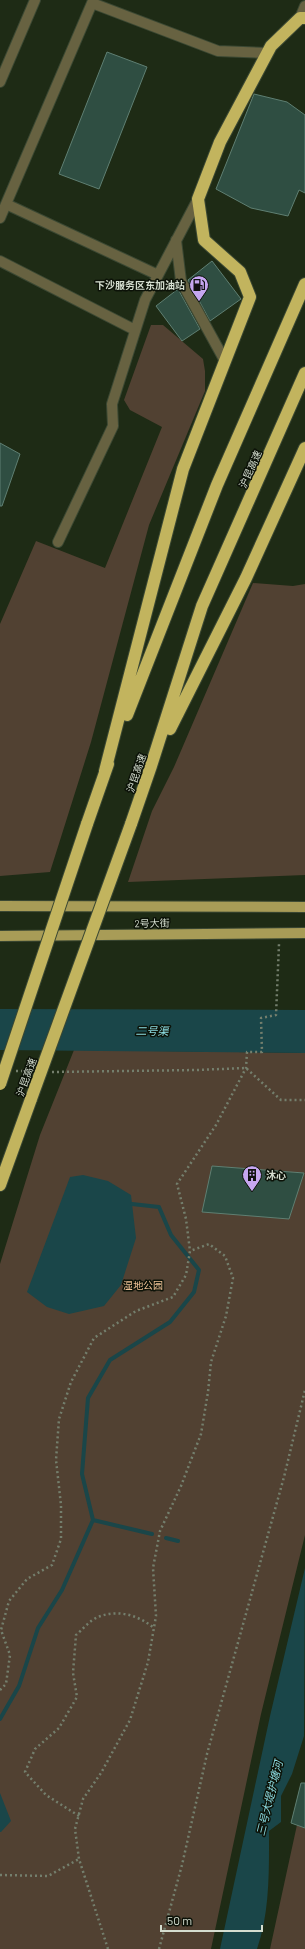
<svg xmlns="http://www.w3.org/2000/svg" width="305" height="1949" viewBox="0 0 305 1949" font-family="Barlow,'Noto Sans SC',sans-serif">
  <style>
    .green { fill: #514132 }
    .water { fill: #1a4649 }
    .lines { fill: none; stroke-linecap: round; stroke-linejoin: round }
    .stream { stroke: #1a4649; stroke-width: 4 }
    .building { fill: #2f4e42; stroke: #5f7f72 }
    .minor-casing { stroke: #3b4833; stroke-width: 12 }
    .major-casing { stroke: #3b4833; stroke-width: 12 }
    .highway-casing { stroke: #3b4833; stroke-width: 14 }
    .path { stroke: #747f6d; stroke-width: 2.5; stroke-dasharray: 2 3; stroke-linecap: butt }
    .minor { stroke: #676241; stroke-width: 10 }
    .major { stroke: #a89c57; stroke-width: 10 }
    .highway { stroke: #c2b45e; stroke-width: 12 }
    .highway-bridge-casing { stroke: #3b4833; stroke-width: 14; stroke-linecap: butt }
    .highway-bridge { stroke: #c2b45e; stroke-width: 12 }
    .labels { text-anchor: middle; dominant-baseline: central; stroke-width: 3; stroke-linejoin: round; paint-order: stroke }
    .poi-label { font-size: 10px; font-weight: bold; fill: #d5ded0; stroke: #0c1208; text-anchor: end }
    .street-label { font-size: 10px; fill: #d5ded0; stroke: #0c1208 }
    .park-label { font-size: 10px; fill: #f1c498; stroke: #0c1208 }
    .water-label { font-size: 11px; font-style: italic; fill: #8cdbe1; stroke: #0c1208 }
  </style>
  <rect width="100%" height="100%" fill="#1e2b15"/>
  <!-- green -->
  <path class="green" d="M151 325H163L203 359 205 371V391L149 525 91 742 50 872 0 876V624L36 541 105 568 162 427 130 410 124 400Z
    M253 583 293 586 305 584V875L128 882 152 811 174 767Z
    M74 1050 305 1053V1535L261 1714 211 1949H0V1264L40 1135Z
    M305 1788V1949H270Z"/>
  <!-- water -->
  <path class="water" d="M0 1009 305 1010V1053L0 1050Z
    M83 1175 108 1181 131 1195 136 1238 121 1285 104 1306 69 1314 47 1307 27 1292 70 1177Z
    M305 1568 304 1736 292 1774 281 1796V1822L269 1831C269 1870 270 1912 257 1949H220L270 1716Z
    M0 1793 11 1821 1 1832H0Z"/>
  <g class="lines">
    <!-- stream -->
    <path class="stream" d="M93 1520 152 1534
      M166 1538 178 1541
      M0 1719 19 1686 38 1628 62 1590 93 1520 82 1474 88 1398 110 1360 170 1322 194 1292 199 1270 171 1235 159 1207 132 1204"/>
  </g>
  <!-- building -->
  <path class="building" d="M107 52 147 67 99 189 59 174Z
    M254 94 287 102 305 115V193L299 190 288 216 251 208 216 189Z
    M212 261 241 299 210 321 188 280Z
    M178 289 200 329 182 341 156 306Z
    M0 443 20 454 2 506H0Z
    M212 1166 304 1173 289 1219 202 1212Z
    M301 1783H305V1828L291 1823Z"/>
  <g class="lines">
    <!-- minor casing -->
    <g class="minor-casing">
      <path id="minor" d="M300 18 305 6
        M0 82 35 0
        M6 204 158 275
        M0 218 92 3 218 51 267 53
        M176 240 181 281 225 361
        M0 261 135 330
        M58 542 113 426 112 404 145 300 198 199"/>
    </g>
    <!-- major casing -->
    <g class="major-casing">
      <path id="major" d="M0 906 305 907
        M0 936 305 933"/>
    </g>
    <!-- highway casing -->
    <g class="highway-casing">
      <path id="highway" d="M127 715 217 485 305 284
        M170 729 246 578 305 448
        M105 771 183 469 250 297 240 272 204 240 198 199 220 142 271 46 300 18H305
        M87 824 108 764
        M131 824 151 766 202 606 305 373
        M0 1185 31 1099"/>
    </g>
    <!-- path -->
    <path class="path" d="M16 1071H29
      M52 1072 196 1070 246 1068 281 1100H305
      M0 1690 6 1684 10 1655 1 1630 9 1601 27 1579 52 1565 61 1539V1505L56 1460 59 1419 71 1382 94 1338 136 1311 173 1297 186 1275 190 1251 186 1219 177 1184 216 1125 246 1068 247 1052H262L261 1018 276 1015 279 944
      M79 1816 46 1795 25 1772 35 1749 59 1728 77 1697 73 1673 76 1635C82 1630 90 1620 98 1617 118 1609 138 1615 154 1628
      M0 1875 48 1876 79 1859
      M108 1949 79 1859 75 1829 83 1799 101 1773 130 1720 148 1662 156 1616 153 1568 160 1531 181 1486 201 1434 208 1392 211 1362 226 1316 233 1278 225 1256 209 1244 190 1251
      M159 1949 182 1865 207 1754 284 1477 305 1390"/>
    <!-- minor -->
    <use href="#minor" class="minor"/>
    <!-- major -->
    <use href="#major" class="major"/>
    <!-- highway -->
    <use href="#highway" class="highway"/>
    <!-- highway-bridge casing -->
    <g class="highway-bridge-casing">
      <path id="highway-bridge" d="M0 1084 87 824
        M31 1099 131 824"/>
    </g>
    <!-- highway-bridge -->
    <use href="#highway-bridge" class="highway-bridge"/>
  </g>
  <!-- icons -->
  <defs>
    <g id="fuel-pin" transform="scale(1)"><path d="M0 17L-7.5 6A9.5 9.5 0 1 1 7.5 6Z" fill="#c6a6f0" stroke="#0c1208"/><path d="M-5.5-6h7V0h2V4h1.3V-2.5L3-4.5l.8-.8L6-3V5H2.5V1h-1V6h-7ZM-4.2-4.7v3.2H.2V-4.7Z" fill="#111"/></g>
    <g id="building-pin" transform="scale(1)"><path d="M0 17L-7.5 6A9.5 9.5 0 1 1 7.5 6Z" fill="#c6a6f0" stroke="#0c1208"/><path d="M-4-6H4V6H1V3H-1V6H-4ZM-2.5-4.3h1.7v1.8h-1.7ZM.8-4.3h1.7v1.8H.8ZM-2.5-1h1.7V.8h-1.7ZM.8-1h1.7V.8H.8Z" fill="#111"/></g>
  </defs>
  <g fill-rule="evenodd">
    <use href="#fuel-pin" x="199" y="285"/>
    <use href="#building-pin" x="252" y="1175"/>
  </g>
  <g class="labels">
    <!-- poi labels -->
    <g class="poi-label">
      <text x="185" y="285">下沙服务区东加油站</text>
      <text x="266" y="1175" text-anchor="start">沐心</text>
    </g>
    <!-- street labels -->
    <g class="street-label">
      <text transform="translate(250 469) rotate(-66)">沪昆高速</text>
      <text transform="translate(136 773) rotate(-71)">沪昆高速</text>
      <text transform="translate(152 923) rotate(-1)">2号大街</text>
      <text transform="translate(26 1077) rotate(-70)">沪昆高速</text>
    </g>
    <!-- park labels -->
    <g class="park-label">
      <text x="143" y="1285">湿地公园</text>
    </g>
    <!-- water labels -->
    <g class="water-label">
      <text x="152" y="1030">二号渠</text>
      <text transform="translate(269 1798) rotate(-76)">三号大堤护塘河</text>
    </g>
  </g>
  <!-- scale -->
  <path d="M161 1925v6h101v-6" fill="none" stroke="#d5ded0" stroke-width="2"/>
  <text x="167" y="1925" font-size="12" fill="#d5ded0" stroke="#0c1208" stroke-width="3" paint-order="stroke">50 m</text>
</svg>
